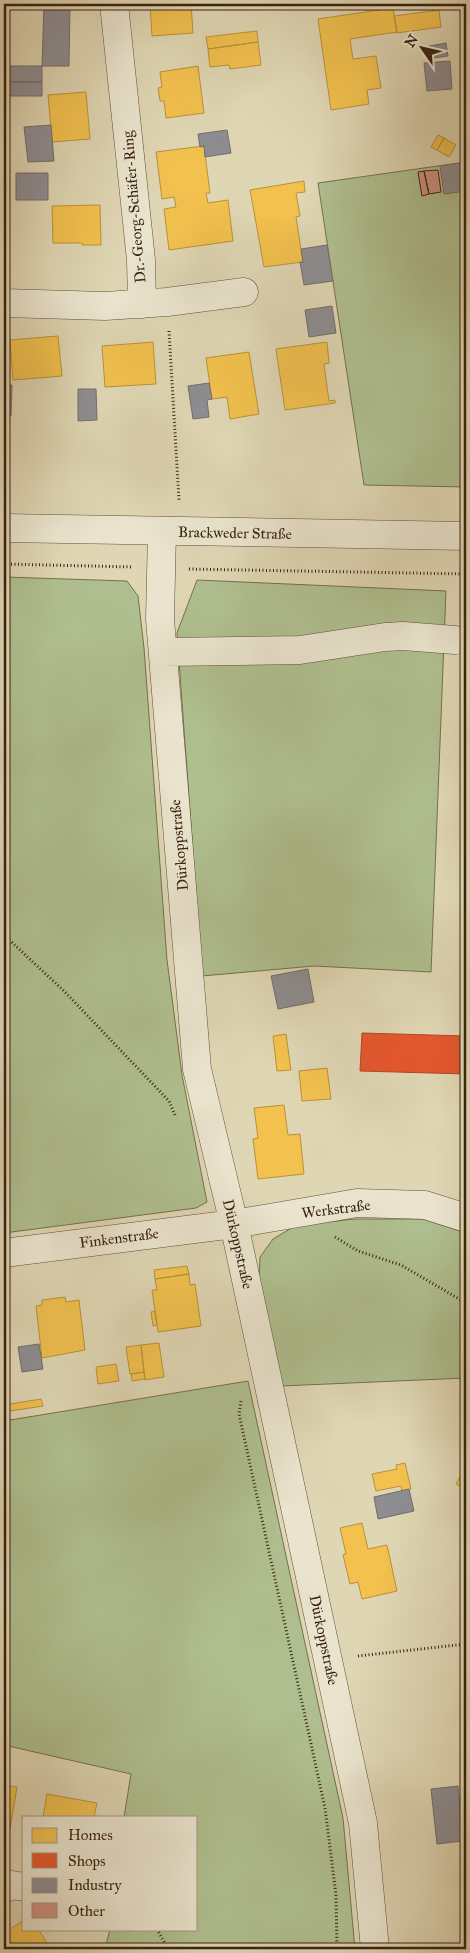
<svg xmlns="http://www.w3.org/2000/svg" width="470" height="1953" viewBox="0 0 470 1953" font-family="'IM FELL Great Primer',serif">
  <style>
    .green { fill: #afbe8e; stroke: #74704f }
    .homes { fill: #f2c14e; stroke: #ba913b }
    .shops { fill: #e4572e; stroke: #b14725 }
    .industry { fill: #8d8d92; stroke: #746d6b }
    .building { fill: #cf9384; stroke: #392210 }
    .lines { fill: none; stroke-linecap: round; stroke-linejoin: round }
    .minor-casing { stroke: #624f39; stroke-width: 29 }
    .path { stroke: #392210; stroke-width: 3; stroke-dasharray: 1 2.5; stroke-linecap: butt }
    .minor { stroke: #eae4ce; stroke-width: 28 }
    .labels { text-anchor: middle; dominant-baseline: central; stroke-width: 5; stroke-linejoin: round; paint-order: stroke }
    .street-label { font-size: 15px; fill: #392210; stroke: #eae4ce }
  </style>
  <rect width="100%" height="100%" fill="#dfd6b3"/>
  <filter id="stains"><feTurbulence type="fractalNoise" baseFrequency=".004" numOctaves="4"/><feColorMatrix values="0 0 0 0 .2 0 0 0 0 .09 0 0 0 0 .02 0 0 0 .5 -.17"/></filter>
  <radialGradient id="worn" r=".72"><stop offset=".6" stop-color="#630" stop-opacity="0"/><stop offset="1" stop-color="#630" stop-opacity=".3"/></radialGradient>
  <!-- green -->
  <path class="green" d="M466 162V487L364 485 318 183Z
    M4 577 127 581 138 596 144 648 167 960 182 1075 207 1202 196 1208 4 1233Z
    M197 580 446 591 431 972 314 966 202 976 177 633Z
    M354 1219H423L466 1233V1378L281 1386 259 1283 260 1257 273 1239 295 1226Z
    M248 1381 343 1818 355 1949H105L110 1929H196V1817H124L131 1774 4 1745V1421Z"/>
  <!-- homes -->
  <path class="homes" d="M150 4H191L193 33 152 36Z
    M393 8 397 32 350 39 353 59 376 56 381 88 367 90 369 104 331 110 318 19Z
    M439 10 441 27 397 33 394 16Z
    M257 31 258 42 208 49 206 37Z
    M258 42 261 65 230 69 229 65 210 67 208 49Z
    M198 66 204 113 166 118 164 101H160L158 88 162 87 160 72Z
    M86 92 90 139 52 142 48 95Z
    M438 135 444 138 437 150 431 147Z
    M444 138 456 145 449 157 437 150Z
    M204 146 210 193H206L208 203 228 200 233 241 169 250 164 209 176 207 174 197 162 199 156 152Z
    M304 181 305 192 296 193 300 216 296 217 303 262 264 267 250 190Z
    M100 205 101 245H82V243H53L52 206Z
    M58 336 62 376 13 380 10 340Z
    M153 342 156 384 105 387 102 346Z
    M327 342 329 363 324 364 329 401 335 400V403L285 410 276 349Z
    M249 352 259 414 230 419 227 397 212 399 206 358Z
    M286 1034 291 1070 277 1071 273 1036Z
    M327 1068 331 1099 302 1101 299 1071Z
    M284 1105 288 1135 300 1134 304 1174 258 1179 253 1139 258 1138 254 1108Z
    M187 1266 189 1274 155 1279 154 1270Z
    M189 1274 190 1285 195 1284 201 1326 158 1332 152 1290H157L155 1279Z
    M65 1297 66 1302 79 1300 85 1350 42 1358 36 1306 42 1305V1300Z
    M155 1311 157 1325 153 1326 151 1312Z
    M159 1343 164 1377 145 1380 141 1345Z
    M141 1345 144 1372 130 1374 126 1347Z
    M116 1364 119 1381 98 1384 96 1367Z
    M144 1372 145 1379 132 1381 131 1374Z
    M41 1399 43 1406 4 1412V1405Z
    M405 1463 411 1489 402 1491 401 1486 376 1491 372 1474 397 1469 396 1465Z
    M466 1466V1490L456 1484Z
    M362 1523 368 1549 387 1545 397 1591 362 1599 358 1582 350 1584 343 1555 346 1554 340 1528Z
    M4 1785 17 1787 10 1829 4 1827Z
    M47 1794 97 1803 94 1817H43Z
    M24 1920V1929H38L51 1949H4V1933Z"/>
  <!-- shops -->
  <path class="shops" d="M362 1033 466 1036V1074L360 1071Z"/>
  <!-- industry -->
  <path class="industry" d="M44 4H70L69 66H42Z
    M364 4H393V8L364 10Z
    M446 43 448 56 426 59 424 47Z
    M450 61 452 89 427 91 424 63Z
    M5 66H42V82H5Z
    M5 82H42V96H4Z
    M51 125 54 161 28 162 24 127Z
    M227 130 231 153 205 157 204 146 200 147 198 134Z
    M466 162V191L444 194 440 166Z
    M16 173H48V200H16Z
    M327 245 333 281 304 285 300 262H303L301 249Z
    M332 306 336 333 309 337 305 310Z
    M209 383 212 399 207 400 209 417 193 419 188 386Z
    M4 385H12L11 416H4Z
    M78 389H96L97 420 78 421Z
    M308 969 314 1002 278 1009 271 976Z
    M39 1344 43 1369 22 1372 18 1347Z
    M409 1489 414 1511 378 1519 374 1497Z
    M458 1786 463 1841 437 1844 431 1789Z"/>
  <!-- building -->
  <path class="building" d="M438 170 441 192 429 194 424 171Z
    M424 171 429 194 422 196 418 172Z"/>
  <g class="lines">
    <!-- minor casing -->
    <g class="minor-casing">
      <path id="minor" d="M114 4 141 260 142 304
        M4 303 105 306 167 302 244 292
        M4 528 466 536
        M162 532 160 619 197 1069 234 1224 363 1823 375 1949
        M163 652 300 650 385 637 403 636 455 640
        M4 1253 234 1224 357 1203 425 1205 466 1218
        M4 1889 12 1885 24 1887"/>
    </g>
    <!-- path -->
    <path class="path" d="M169 331 179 500
      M4 564 133 567
      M189 569 466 574
      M4 935 64 991 169 1101 175 1115
      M335 1237 358 1251 401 1265 466 1303
      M241 1401 239 1414 325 1808 336 1895 337 1949
      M358 1656 466 1644
      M157 1929 168 1949"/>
    <!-- minor -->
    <use href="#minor" class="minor"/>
  </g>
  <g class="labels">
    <!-- street labels -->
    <g class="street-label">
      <text transform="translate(134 207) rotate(-95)">Dr.-Georg-Schäfer-Ring</text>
      <text transform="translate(235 533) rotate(1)">Brackweder Straße</text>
      <text transform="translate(179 845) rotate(-95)">Dürkoppstraße</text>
      <text transform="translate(336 1209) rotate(-7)">Werkstraße</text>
      <text transform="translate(119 1238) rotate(-7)">Finkenstraße</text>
      <text transform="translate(238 1244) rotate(77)">Dürkoppstraße</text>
      <text transform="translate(324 1640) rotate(78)">Dürkoppstraße</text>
    </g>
  </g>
  <!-- margin -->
  <rect width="470" height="1953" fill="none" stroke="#dfd6b3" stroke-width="20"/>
  <rect x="5" y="5" width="460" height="1943" fill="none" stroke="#392210" stroke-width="2.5"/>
  <rect x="10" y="10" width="450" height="1933" fill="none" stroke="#392210"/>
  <!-- legend -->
  <rect x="22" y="1816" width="175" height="115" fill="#eae4ce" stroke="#a39682"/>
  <rect x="32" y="1828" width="25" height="15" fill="#f2c14e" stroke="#a39682"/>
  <text x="68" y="1840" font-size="15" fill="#392210">Homes</text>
  <rect x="32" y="1853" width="25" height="15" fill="#e4572e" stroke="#a39682"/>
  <text x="68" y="1866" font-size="15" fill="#392210">Shops</text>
  <rect x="32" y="1878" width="25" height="15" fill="#8d8d92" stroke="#a39682"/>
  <text x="68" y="1890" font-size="15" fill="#392210">Industry</text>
  <rect x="32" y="1903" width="25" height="15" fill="#cf9384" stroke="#a39682"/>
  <text x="68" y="1916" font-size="15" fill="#392210">Other</text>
  <!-- north arrow -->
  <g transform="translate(422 48) rotate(304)" stroke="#eae4ce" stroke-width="4" paint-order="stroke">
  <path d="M0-4L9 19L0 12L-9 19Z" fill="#392210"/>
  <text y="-8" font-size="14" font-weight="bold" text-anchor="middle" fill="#392210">N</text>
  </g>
  <rect width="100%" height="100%" filter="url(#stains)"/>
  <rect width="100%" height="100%" fill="url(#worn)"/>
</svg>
